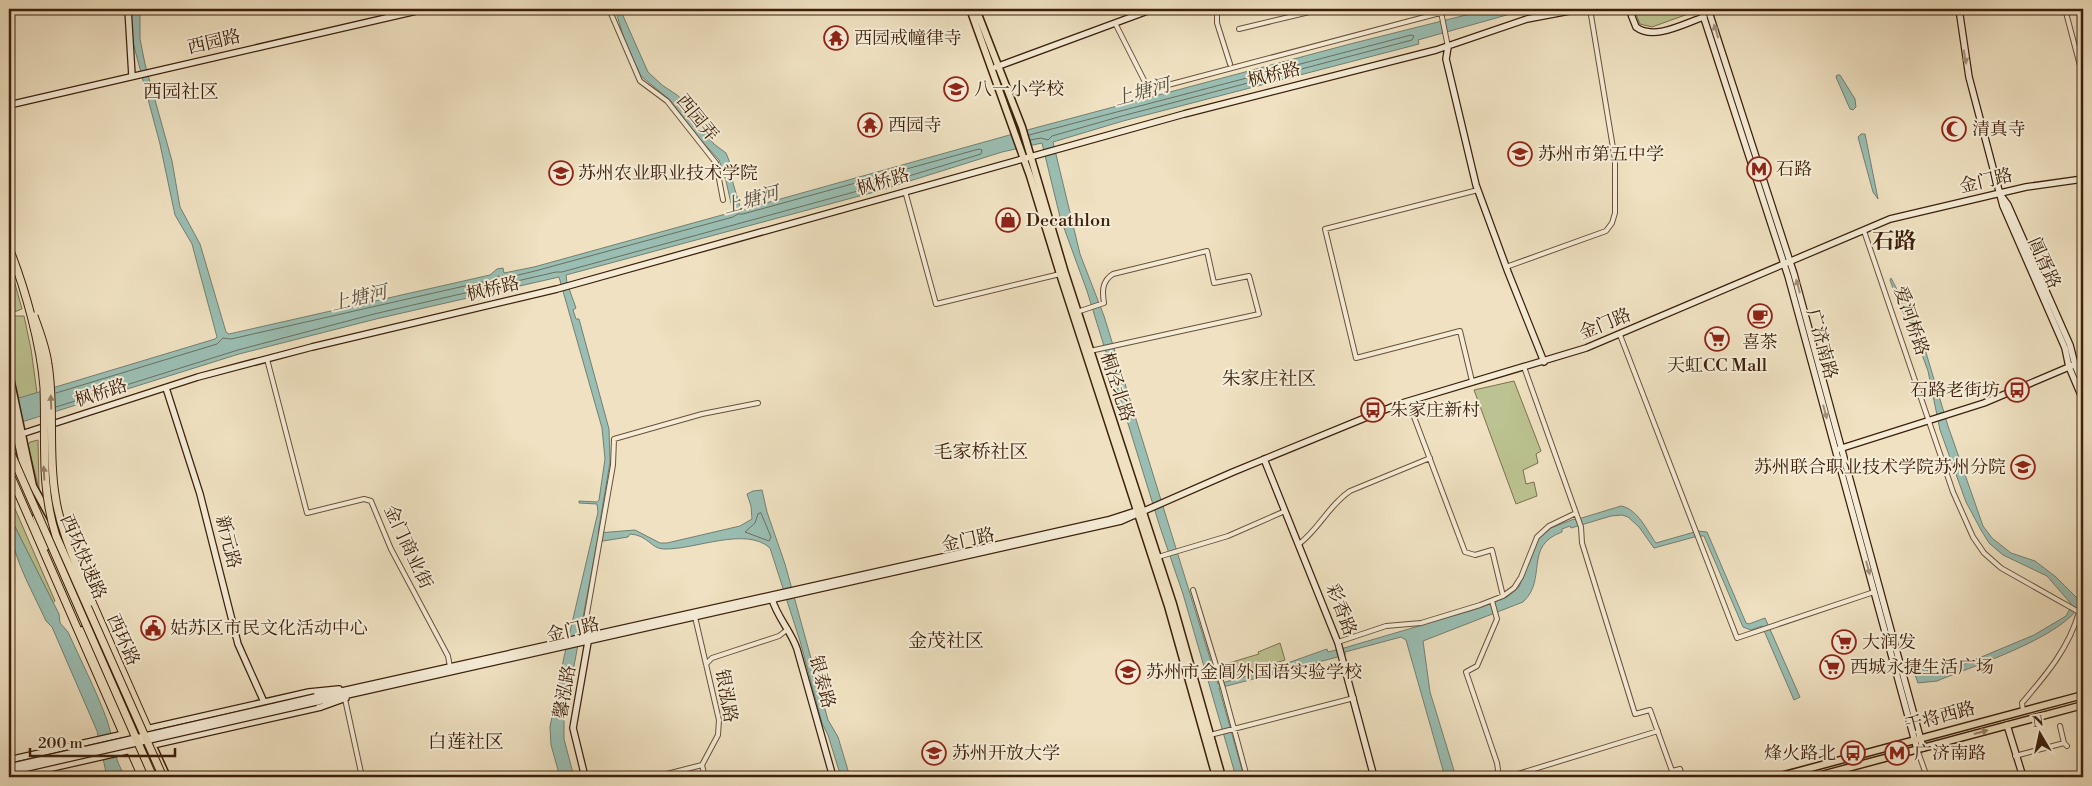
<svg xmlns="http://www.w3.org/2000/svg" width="2092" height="786" viewBox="0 0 2092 786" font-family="'Libre Bodoni','Noto Serif SC',serif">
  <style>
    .green { fill: #bcc291; stroke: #7c714e }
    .water { fill: #9abeb3; stroke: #747f70 }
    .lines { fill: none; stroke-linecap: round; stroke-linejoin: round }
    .shore { stroke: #6b6f5f; stroke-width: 1 }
    .street-casing { stroke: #695038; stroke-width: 6 }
    .secondary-casing { stroke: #3c200b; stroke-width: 8 }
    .primary-casing { stroke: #3c200b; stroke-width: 9 }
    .highway-casing { stroke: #3c200b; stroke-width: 9 }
    .street { stroke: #f5ecd7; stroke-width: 4 }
    .secondary { stroke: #f5ecd7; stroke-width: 5.5 }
    .primary { stroke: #efe1c1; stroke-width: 6 }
    .highway { stroke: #efe1c1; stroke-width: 7 }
    .secondary-bridge-casing { stroke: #3c200b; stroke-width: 8; stroke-linecap: butt }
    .highway-bridge-casing { stroke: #3c200b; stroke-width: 9; stroke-linecap: butt }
    .secondary-bridge { stroke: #f5ecd7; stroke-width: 5.5 }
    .highway-bridge { stroke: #efe1c1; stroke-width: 7 }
    .oneway { fill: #a2907b }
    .oneway2 { fill: #968066 }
    .labels { text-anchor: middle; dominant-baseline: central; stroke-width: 4; stroke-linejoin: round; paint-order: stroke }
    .poi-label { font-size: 18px; fill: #3c200b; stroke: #f5ecd7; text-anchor: start }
    .street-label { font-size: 18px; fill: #3c200b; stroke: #f5ecd7 }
    .neighbourhood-label { font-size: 19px; fill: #3c200b; stroke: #f5ecd7 }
    .water-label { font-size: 19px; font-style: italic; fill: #584f3d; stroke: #f5ecd7 }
    .district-label { font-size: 22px; font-weight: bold; fill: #3c200b; stroke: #f5ecd7 }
  </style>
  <rect width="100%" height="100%" fill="#efe1c1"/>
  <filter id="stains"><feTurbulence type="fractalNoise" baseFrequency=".004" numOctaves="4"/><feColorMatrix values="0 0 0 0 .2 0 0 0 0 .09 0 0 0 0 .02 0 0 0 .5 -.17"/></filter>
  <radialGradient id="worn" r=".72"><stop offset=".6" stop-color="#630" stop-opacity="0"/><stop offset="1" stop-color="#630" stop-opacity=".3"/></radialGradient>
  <!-- green -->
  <path class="green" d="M1634 9H1693L1688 14 1652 27 1640 24Z
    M9 262 22 309 9 314Z
    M16 316H24L31 349 37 393 19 399 9 360V318Z
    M1514 381 1541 451 1536 454 1538 463 1523 470 1526 484 1534 482 1537 496 1516 504 1474 390Z
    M38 440 39 489 28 445 30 442Z
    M9 495 55 601 53 603 9 515Z
    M1280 643 1285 660 1223 679 1219 666 1259 654 1258 652Z"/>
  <!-- water -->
  <path class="water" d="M130 9H140V39L145 64 172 161 180 207 200 244 226 332 229 334 490 275 497 269 503 268 504 273 534 267 733 212 726 181 719 160 699 138 671 101 641 76 626 45 615 9H620L648 72 662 85 677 95 685 102 695 123 714 144 726 153 730 163 733 183 741 210 1031 129 1350 44 1490 9H1528L1418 40 1419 44 1123 121 1053 142 1080 254 1104 316 1218 684 1265 671 1327 649 1328 652 1344 648 1477 609 1507 597 1519 587 1536 541 1551 528 1574 519 1575 520 1621 506C1638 509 1647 531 1656 543L1698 531 1707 532 1746 623 1749 624 1765 618 1800 697 1794 700 1762 626 1751 630 1743 627 1704 536H1698L1654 548 1639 527 1628 517 1622 515 1611 516 1571 528 1570 526 1562 529V532C1523 546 1548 579 1523 602L1423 641 1430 692 1456 777H1445L1406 640 1401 637 1345 652V655L1219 688 1244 777H1236L1183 594 1160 527 1087 291 1060 217 1042 143 1002 152 878 191 566 275 567 283 576 308 573 310 576 319H579L609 429 610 462 598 533 635 530 660 543H667L740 526 752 519 751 506 747 494 753 491 762 490 767 512 785 564 828 720 838 737 850 777H841L828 735 822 723 800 641 770 548C746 526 694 550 664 549 651 549 648 535 630 534L628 537 597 542 564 720V739L574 777H560L551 745 550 727 564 657 598 512 597 504 579 503V501L597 502 599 500 605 459 602 428 559 277 376 319 239 354 9 426V401L215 339 217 337 192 244 175 215 160 144 131 35Z
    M1837 75H1840L1855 99 1856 107 1853 110 1850 109 1836 77Z
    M1861 134H1865L1878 199 1873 192 1858 137Z
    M1891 278 1916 326 1914 329 1912 328 1899 305 1890 280Z
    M1918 336H1921L1948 426 1983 526 1992 538 2011 553 2035 561 2056 577 2082 603C2062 638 1975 665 1937 681L1918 683 1913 669 1924 666 1930 674 1943 673 2034 635 2066 616 2072 605 2047 576 2003 555 1989 543 1981 530 1966 502 1940 430 1928 371 1916 338Z
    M9 515 59 614 60 623 68 632C81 661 96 690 107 720 114 740 113 760 126 777H107L97 731 52 627 46 621C31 588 9 552 9 515Z"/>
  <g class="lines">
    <!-- shore -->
    <path class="shore" d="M1029 135 1411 35 1414 36 1412 40 1122 116 1052 136 1048 140 1041 138 1030 140
      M56 393 217 344 223 338 231 339 491 280 498 276 506 278 535 271 733 217 738 214H743L979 149 982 150 981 154 876 186 562 272H556L374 314 238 350 56 407
      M761 513 771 537 769 541 745 532 755 523 758 514Z"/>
    <!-- street casing -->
    <g class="street-casing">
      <path id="street" d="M609 9 640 81 667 101 716 163 723 200
        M1217 9V23L1230 64
        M2065 9 2083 77
        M1441 12 1448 47
        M1115 23 1149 90 1455 9
        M1239 29 1322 9
        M905 191 936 304 1060 274
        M1864 231 1953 492 1973 537 1984 553 2001 568 2079 612
        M1506 267 1606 231 1612 223 1615 213V160L1590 9
        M1077 312 1104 303C1102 291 1102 281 1113 274L1207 251 1214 283 1249 276 1259 314 1090 351
        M1620 335 1737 638 1874 592
        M267 359 307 513 364 499 371 501 391 549 448 656 450 667
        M1524 367 1581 527 1582 543 1635 714 1650 710 1672 771 1680 769 1682 777
        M1472 381 1460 331 1356 358 1325 229 1478 190
        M1408 401 1465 552 1475 555 1492 550 1503 596
        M1299 544C1319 529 1329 505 1350 491L1430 458
        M1158 557 1228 536 1285 511
        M1193 590 1223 688 1247 777
        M1492 601 1497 619 1477 666 1466 672 1497 763 1499 777
        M695 617 719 720 718 735 702 765 705 777
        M588 636 586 619 613 465 614 439 702 414 758 403
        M1338 642 1386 626 1421 623 1480 605 1503 596 1514 588 1521 577 1537 537 1549 526 1576 513
        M706 664 712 658 779 636 788 629
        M345 699 362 777
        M2023 711 2022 703C2046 675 2069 648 2079 612L2083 610
        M2060 726 2064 743 2067 746
        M1210 735 1354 698
        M1917 749 1927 777
        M2015 756 2064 743
        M655 777 702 765
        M1508 777 1658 731"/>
    </g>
    <!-- secondary casing -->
    <g class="secondary-casing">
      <path id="secondary" d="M128 9 132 76
        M1629 9 1636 27C1654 41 1685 23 1704 17
        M1701 9 1788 276 1917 749
        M1708 9 1794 274 1923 748
        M1959 9 1969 77 2003 206 2065 348 2069 367 2083 400
        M1448 47 1446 59 1476 185 1508 272 1544 362
        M996 67 1153 9
        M9 105 425 9
        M2002 197 2008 205 2070 345 2075 365 2083 384
        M166 388 200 494 238 644 264 702
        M9 438 198 377 312 347 557 289 1184 114 1436 50 1527 19 1580 9
        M1839 449 1984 403 2083 361
        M1264 459 1338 643 1374 777
        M772 599C777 617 791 631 797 649L833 777
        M315 697 1108 520 1136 511 1141 513
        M316 702 1121 521 1233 472 1399 404 1586 348 1890 219 2026 187 2083 179
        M2007 725 2023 777
        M9 760 309 692 339 689
        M12 777 321 707 346 698
        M585 777 573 728 588 642"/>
    </g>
    <!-- primary casing -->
    <g class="primary-casing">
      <path id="primary" d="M970 9 1030 176 1060 274 1168 606 1216 777
        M976 9 1022 127 1065 273 1173 604 1222 777
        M9 373 33 486 60 535 69 554
        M9 401 28 488
        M36 517 46 547
        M82 630 147 777
        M151 742 167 777
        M1777 777 2083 695
        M1814 777 2083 705"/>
    </g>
    <!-- highway casing -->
    <g class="highway-casing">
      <path id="highway" d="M9 472 142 777
        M92 602 148 729 153 745"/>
    </g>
    <!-- street -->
    <use href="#street" class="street"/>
    <!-- secondary -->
    <use href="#secondary" class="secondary"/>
    <!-- primary -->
    <use href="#primary" class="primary"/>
    <!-- highway -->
    <use href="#highway" class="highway"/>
    <!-- secondary-bridge casing -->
    <g class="secondary-bridge-casing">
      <path id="secondary-bridge" d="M9 767 315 697
        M9 772 316 702"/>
    </g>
    <!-- highway-bridge casing -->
    <g class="highway-bridge-casing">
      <path id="highway-bridge" d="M9 248C25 288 41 345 44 388 46 439 40 487 56 536L163 777
        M34 316C40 332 46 348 48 364 55 407 48 451 55 494 60 532 78 567 92 602
        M9 449 153 777"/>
    </g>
    <!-- secondary-bridge -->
    <use href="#secondary-bridge" class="secondary-bridge"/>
    <!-- highway-bridge -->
    <use href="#highway-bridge" class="highway-bridge"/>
  </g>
  <!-- one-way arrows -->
  <defs><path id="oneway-solid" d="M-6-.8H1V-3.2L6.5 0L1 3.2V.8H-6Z" transform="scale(1.25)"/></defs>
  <g class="oneway">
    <use href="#oneway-solid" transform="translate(1716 31) rotate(-108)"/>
    <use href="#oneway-solid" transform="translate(1965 57) rotate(80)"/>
    <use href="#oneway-solid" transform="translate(1798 286) rotate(-105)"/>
    <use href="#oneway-solid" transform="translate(1825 412) rotate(75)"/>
    <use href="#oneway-solid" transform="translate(1868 568) rotate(75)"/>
  </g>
  <g class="oneway2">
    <use href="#oneway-solid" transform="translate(51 402) rotate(-92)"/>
    <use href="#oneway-solid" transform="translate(44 473) rotate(-93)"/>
    <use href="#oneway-solid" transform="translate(1981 732) rotate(-15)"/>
  </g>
  <!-- icons -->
  <defs>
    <g id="temple-ring" transform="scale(1.25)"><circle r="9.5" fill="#f5ecd7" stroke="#8f2418" stroke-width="1.5"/><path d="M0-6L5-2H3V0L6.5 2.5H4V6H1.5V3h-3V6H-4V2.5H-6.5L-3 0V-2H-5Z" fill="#8f2418"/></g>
    <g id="school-ring" transform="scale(1.25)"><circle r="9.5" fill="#f5ecd7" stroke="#8f2418" stroke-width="1.5"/><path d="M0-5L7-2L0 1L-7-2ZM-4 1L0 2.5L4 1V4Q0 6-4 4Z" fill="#8f2418"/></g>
    <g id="mosque-ring" transform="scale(1.25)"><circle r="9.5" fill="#f5ecd7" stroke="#8f2418" stroke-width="1.5"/><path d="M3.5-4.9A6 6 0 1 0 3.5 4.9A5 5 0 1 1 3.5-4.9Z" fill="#8f2418"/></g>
    <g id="metro-ring" transform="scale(1.25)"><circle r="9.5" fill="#f5ecd7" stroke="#8f2418" stroke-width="1.5"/><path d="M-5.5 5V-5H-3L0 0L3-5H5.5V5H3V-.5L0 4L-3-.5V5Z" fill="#8f2418"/></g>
    <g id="university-ring" transform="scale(1.25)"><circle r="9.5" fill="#f5ecd7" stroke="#8f2418" stroke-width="1.5"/><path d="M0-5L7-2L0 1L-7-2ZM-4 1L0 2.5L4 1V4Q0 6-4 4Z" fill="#8f2418"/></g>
    <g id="shop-ring" transform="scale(1.25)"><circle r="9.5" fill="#f5ecd7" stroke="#8f2418" stroke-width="1.5"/><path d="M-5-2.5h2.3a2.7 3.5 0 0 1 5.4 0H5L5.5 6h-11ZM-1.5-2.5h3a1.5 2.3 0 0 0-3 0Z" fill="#8f2418"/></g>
    <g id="cafe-ring" transform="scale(1.25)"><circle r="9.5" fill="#f5ecd7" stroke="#8f2418" stroke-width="1.5"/><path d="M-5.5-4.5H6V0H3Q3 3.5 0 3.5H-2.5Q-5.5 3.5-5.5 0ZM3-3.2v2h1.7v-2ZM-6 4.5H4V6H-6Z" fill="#8f2418"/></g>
    <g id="supermarket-ring" transform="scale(1.25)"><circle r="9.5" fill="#f5ecd7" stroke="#8f2418" stroke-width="1.5"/><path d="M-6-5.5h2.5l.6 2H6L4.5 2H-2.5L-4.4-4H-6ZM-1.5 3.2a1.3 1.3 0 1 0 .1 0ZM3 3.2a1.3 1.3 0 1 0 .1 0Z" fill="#8f2418"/></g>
    <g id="bus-ring" transform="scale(1.25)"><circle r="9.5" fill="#f5ecd7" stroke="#8f2418" stroke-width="1.5"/><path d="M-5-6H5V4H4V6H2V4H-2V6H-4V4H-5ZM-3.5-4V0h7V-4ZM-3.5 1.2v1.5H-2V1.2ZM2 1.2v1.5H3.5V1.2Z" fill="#8f2418"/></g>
    <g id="civic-ring" transform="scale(1.25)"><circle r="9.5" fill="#f5ecd7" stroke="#8f2418" stroke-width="1.5"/><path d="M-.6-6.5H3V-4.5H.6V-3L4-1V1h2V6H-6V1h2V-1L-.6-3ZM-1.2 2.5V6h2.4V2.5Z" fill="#8f2418"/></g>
  </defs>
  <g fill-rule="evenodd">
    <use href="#temple-ring" x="836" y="38"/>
    <use href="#school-ring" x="956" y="89"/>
    <use href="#temple-ring" x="870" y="125"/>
    <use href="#mosque-ring" x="1954" y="129"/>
    <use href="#school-ring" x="1520" y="154"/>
    <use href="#metro-ring" x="1759" y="169"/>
    <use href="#university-ring" x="561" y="173"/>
    <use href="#shop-ring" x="1008" y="220"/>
    <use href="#cafe-ring" x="1760" y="316"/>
    <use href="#supermarket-ring" x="1717" y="339"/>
    <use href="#bus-ring" x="2017" y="390"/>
    <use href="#bus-ring" x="1373" y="410"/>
    <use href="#university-ring" x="2023" y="467"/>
    <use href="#civic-ring" x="153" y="628"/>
    <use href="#supermarket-ring" x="1844" y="642"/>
    <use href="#supermarket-ring" x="1832" y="667"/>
    <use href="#school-ring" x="1128" y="672"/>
    <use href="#university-ring" x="934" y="753"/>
    <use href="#bus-ring" x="1853" y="753"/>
    <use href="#metro-ring" x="1897" y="753"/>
  </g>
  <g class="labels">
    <!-- poi labels -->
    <g class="poi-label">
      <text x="854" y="38">西园戒幢律寺</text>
      <text x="974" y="89">八一小学校</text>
      <text x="888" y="125">西园寺</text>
      <text x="1972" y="129">清真寺</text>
      <text x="1538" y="154">苏州市第五中学</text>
      <text x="1776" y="169">石路</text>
      <text x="578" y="173">苏州农业职业技术学院</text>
      <text x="1026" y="220">Decathlon</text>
      <text x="1760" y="342" text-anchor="middle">喜茶</text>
      <text x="1717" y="365" text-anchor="middle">天虹CC Mall</text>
      <text x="2000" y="390" text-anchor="end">石路老街坊</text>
      <text x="1390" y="410">朱家庄新村</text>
      <text x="2006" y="467" text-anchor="end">苏州联合职业技术学院苏州分院</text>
      <text x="170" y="628">姑苏区市民文化活动中心</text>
      <text x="1862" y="642">大润发</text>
      <text x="1850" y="667">西城永捷生活广场</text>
      <text x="1146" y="672">苏州市金阊外国语实验学校</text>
      <text x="952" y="753">苏州开放大学</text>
      <text x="1836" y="753" text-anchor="end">烽火路北</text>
      <text x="1914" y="753">广济南路</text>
    </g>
    <!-- street labels -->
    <g class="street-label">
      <text transform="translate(214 42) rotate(-13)">西园路</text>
      <text transform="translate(1274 75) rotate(-14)">枫桥路</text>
      <text transform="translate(697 118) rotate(51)">西园弄</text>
      <text transform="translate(1986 181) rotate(-13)">金门路</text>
      <text transform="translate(883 182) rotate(-16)">枫桥路</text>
      <text transform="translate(2044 263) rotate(66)">阊胥路</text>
      <text transform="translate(493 289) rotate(-13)">枫桥路</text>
      <text transform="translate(1911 321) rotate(71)">爱河桥路</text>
      <text transform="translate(1605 324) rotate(-22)">金门路</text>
      <text transform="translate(1822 344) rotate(75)">广济南路</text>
      <text transform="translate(1117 387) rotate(72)">桐泾北路</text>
      <text transform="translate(101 393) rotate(-18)">枫桥路</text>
      <text transform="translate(968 540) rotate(-12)">金门路</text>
      <text transform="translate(228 542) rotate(76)">新元路</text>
      <text transform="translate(408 547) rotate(65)">金门商业街</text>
      <text transform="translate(83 557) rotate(67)">西环快速路</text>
      <text transform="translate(1341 610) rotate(69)">彩香路</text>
      <text transform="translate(573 630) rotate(-13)">金门路</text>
      <text transform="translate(123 640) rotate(66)">西环路</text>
      <text transform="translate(822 682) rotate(75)">银泰路</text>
      <text transform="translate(565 692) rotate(-80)">馨泓路</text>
      <text transform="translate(726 696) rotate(80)">银泓路</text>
      <text transform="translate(1940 717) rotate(-15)">干将西路</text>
    </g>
    <!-- neighbourhood labels -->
    <g class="neighbourhood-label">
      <text x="181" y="92">西园社区</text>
      <text x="1269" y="379">朱家庄社区</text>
      <text x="981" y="452">毛家桥社区</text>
      <text x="946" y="641">金茂社区</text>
      <text x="466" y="742">白莲社区</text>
    </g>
    <!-- water labels -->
    <g class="water-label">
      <text transform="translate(1142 92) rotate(-15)">上塘河</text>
      <text transform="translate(751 200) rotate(-15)">上塘河</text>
      <text transform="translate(359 298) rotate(-13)">上塘河</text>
    </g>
    <!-- district labels -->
    <g class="district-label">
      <text x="1894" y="241">石路</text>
    </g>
  </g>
  <!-- margin -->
  <rect width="2092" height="786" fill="none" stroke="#efe1c1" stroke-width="30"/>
  <rect x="10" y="10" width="2072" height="766" fill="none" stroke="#3c200b" stroke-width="2.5"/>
  <rect x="15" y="15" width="2062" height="756" fill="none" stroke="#3c200b"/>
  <!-- north arrow -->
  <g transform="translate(2040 734) rotate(351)" stroke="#f5ecd7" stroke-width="4" paint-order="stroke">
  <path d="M0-4L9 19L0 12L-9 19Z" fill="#3c200b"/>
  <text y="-8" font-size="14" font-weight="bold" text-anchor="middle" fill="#3c200b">N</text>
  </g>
  <!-- scale -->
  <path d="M30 748v8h145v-8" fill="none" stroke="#3c200b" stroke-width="2.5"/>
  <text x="38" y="748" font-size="15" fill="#3c200b" stroke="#f5ecd7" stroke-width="4" paint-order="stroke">200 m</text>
  <rect width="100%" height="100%" filter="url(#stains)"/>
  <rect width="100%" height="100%" fill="url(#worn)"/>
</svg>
